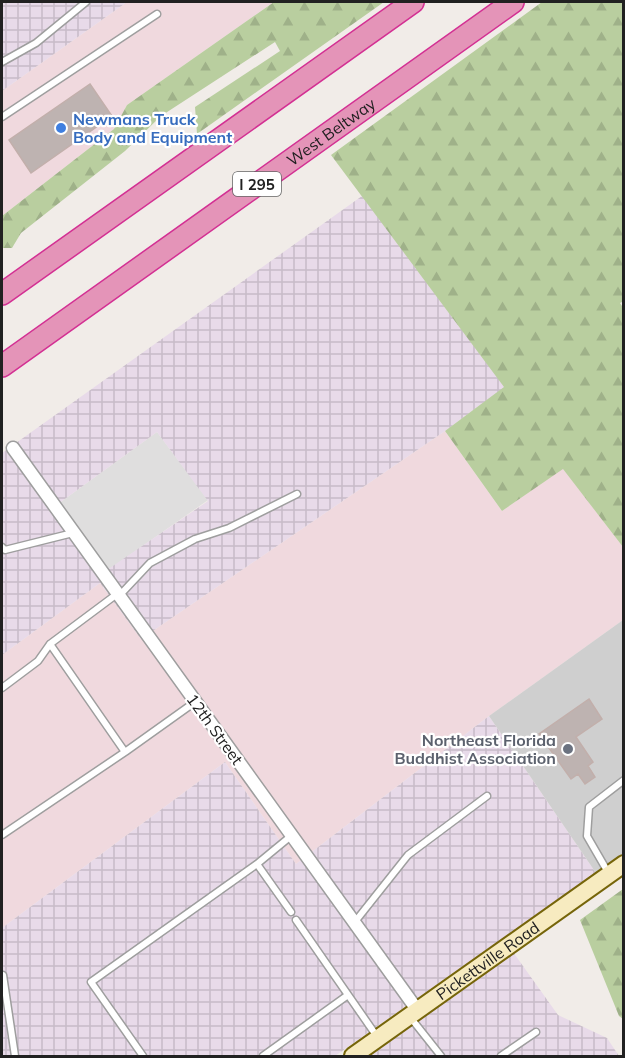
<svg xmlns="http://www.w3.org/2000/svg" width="625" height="1058" viewBox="0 0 625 1058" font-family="Mulish,sans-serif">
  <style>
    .residential { fill: #dfdede }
    .commercial { fill: #f0d9de }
    .industrial { fill: url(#industrial-grid); fill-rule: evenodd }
    .religious { fill: #cfcfcf }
    .forest { fill: url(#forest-firs) }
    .building { fill: #beb3b1; stroke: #c2afab; stroke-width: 1.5 }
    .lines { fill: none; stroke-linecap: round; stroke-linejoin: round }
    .lane-casing { stroke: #9e9e9e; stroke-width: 9 }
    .street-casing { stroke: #9e9e9e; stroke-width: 15 }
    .secondary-casing { stroke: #76650a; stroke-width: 20 }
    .highway-casing { stroke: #d33093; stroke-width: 24 }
    .lane { stroke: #fff; stroke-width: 6 }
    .street { stroke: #fff; stroke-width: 12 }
    .secondary { stroke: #f7ebc0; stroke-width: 16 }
    .highway { stroke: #e494b8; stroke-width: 21 }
    .shop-dot { fill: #3f7fe0; stroke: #fff; stroke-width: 2 }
    .worship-dot { fill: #6b7280; stroke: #fff; stroke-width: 2 }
    .labels { text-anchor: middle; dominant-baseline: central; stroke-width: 4.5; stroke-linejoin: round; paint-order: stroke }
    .shield { fill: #fff; stroke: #646464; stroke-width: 1.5 }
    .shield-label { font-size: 15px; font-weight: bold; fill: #212121 }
    .shop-label { font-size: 16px; font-weight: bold; fill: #366cbe; stroke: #fff; text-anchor: start }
    .street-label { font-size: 16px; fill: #212121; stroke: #fff }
    .worship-label { font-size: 16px; font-weight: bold; fill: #5b616d; stroke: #fff; text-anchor: end }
  </style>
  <defs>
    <pattern id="industrial-grid" width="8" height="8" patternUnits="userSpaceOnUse" patternTransform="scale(1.5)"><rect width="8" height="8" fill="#e8dae9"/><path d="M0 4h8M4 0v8" fill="none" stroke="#c7bbc8"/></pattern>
    <pattern id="forest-firs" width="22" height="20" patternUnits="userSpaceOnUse" patternTransform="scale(1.5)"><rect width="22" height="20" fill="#b9ce9f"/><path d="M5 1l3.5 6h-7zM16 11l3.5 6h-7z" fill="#9fb189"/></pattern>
  </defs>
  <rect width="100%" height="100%" fill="#f1ece8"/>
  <!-- residential -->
  <path class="residential" d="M157 432 208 500 107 571 58 504Z"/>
  <!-- commercial -->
  <path class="commercial" d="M127 2H274L127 105 114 129 2 216V91Z
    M445 431 502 511 563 468 623 547V620L489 716 296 864 225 762 2 928V655L100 583 141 639Z"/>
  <!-- industrial -->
  <path class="industrial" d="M2 2H127L2 91Z
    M362 196 505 387 445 431 141 639 100 583 2 655V453ZM157 432 208 501 107 570 58 504Z
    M489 716 596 873 335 1056H2V928L225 762 296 864Z
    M513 952 558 1015 607 1038 619 1056H365Z"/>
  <!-- religious -->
  <path class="religious" d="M623 620V854L596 873 489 716Z"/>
  <!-- forest -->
  <path class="forest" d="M274 2H384L197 134 195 107 280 51 275 42 161 116 125 151 21 233 12 248H2V216L114 129 127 105Z
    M542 2H623L624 301 620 303 624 309 623 547 563 469 502 511 445 431 504 387 331 155Z
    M623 889V1019L619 1016 580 920Z"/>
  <!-- building -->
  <path class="building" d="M90 84 112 116 31 173 9 140Z
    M589 699 602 719 576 737 593 762 588 766 595 777 585 784 578 774 571 779 539 734Z"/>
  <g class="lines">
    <!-- lane casing -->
    <g class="lane-casing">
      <path id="lane" d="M2 62 36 43 86 2
        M2 117 157 14
        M2 547 5 550 73 533
        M117 594 50 644 125 752 195 702
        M119 596 150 563 195 539 229 528 297 494
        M2 688 38 661 50 644
        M2 835 125 752
        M257 864 291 912
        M609 874 587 836 589 807 624 780
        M296 920 378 1038
        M354 923 408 855 487 796
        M3 975 15 1056
        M410 1017 441 1056
        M143 1056 91 982 257 864 291 836
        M263 1056 348 995
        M501 1056 536 1032"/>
    </g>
    <!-- street casing -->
    <g class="street-casing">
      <path id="street" d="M13 448 418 1011"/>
    </g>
    <!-- secondary casing -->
    <g class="secondary-casing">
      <g id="secondary">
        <path id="s1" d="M353 1056 624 864"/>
      </g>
    </g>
    <!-- highway casing -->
    <g class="highway-casing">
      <g id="highway">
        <path d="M2 294 413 2"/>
        <path id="s2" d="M2 366 513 2"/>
      </g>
    </g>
    <!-- lane -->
    <use href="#lane" class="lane"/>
    <!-- street -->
    <use href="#street" class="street"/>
    <!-- secondary -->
    <use href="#secondary" class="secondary"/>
    <!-- highway -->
    <use href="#highway" class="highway"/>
  </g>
  <!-- markers -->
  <circle class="shop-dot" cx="61" cy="128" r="6"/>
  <circle class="worship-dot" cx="568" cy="749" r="6"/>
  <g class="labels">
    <!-- shield labels -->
    <rect class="shield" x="233" y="172" width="48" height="24" rx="4.5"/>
    <g class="shield-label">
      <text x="257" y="184">I 295</text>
    </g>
    <!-- shop labels -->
    <g class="shop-label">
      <text x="73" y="119">Newmans Truck<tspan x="73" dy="18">Body and Equipment</tspan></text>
    </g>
    <!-- street labels -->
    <g class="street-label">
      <text stroke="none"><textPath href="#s2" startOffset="404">West Beltway</textPath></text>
      <text transform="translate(215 729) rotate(54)">12th Street</text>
      <text stroke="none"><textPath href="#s1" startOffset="165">Pickettville Road</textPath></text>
    </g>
    <!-- worship labels -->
    <g class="worship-label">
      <text x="556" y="740">Northeast Florida<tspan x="556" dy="18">Buddhist Association</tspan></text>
    </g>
  </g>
  <!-- border -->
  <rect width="625" height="1058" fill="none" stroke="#212121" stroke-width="6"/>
</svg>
